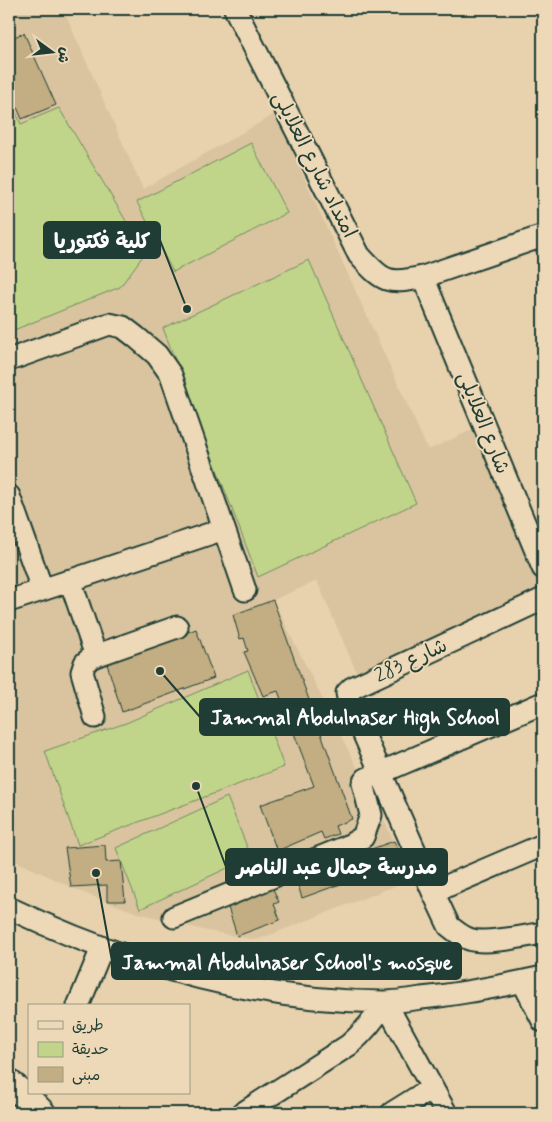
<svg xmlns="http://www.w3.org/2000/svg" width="552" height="1122" viewBox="0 0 552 1122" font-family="Mynerve,'Playpen Sans Arabic',sans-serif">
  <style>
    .built { fill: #d9c49f }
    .green { fill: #c1d58a; stroke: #70895f }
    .building { fill: #c2ae82; stroke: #1f3d34 }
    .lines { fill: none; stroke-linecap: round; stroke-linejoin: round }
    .minor-casing { stroke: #1f3d34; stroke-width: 25 }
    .major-casing { stroke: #1f3d34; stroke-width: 30 }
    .minor { stroke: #edd8b7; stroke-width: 21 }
    .major { stroke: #edd8b7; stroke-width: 26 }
    .labels { text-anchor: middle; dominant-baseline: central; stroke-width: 4; stroke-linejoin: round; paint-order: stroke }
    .street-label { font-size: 20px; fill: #1f3d34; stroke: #edd8b7 }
    .leader { fill: none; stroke: #1f3d34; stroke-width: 2 }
    .callout-dot { fill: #1f3d34; stroke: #edd8b7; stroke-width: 2 }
    .callout { fill: #1f3d34; stroke: #1f3d34; stroke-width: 2 }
    .callout-label { font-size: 21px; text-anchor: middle; font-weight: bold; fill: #fff }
  </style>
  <rect width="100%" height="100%" fill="#e8d2ae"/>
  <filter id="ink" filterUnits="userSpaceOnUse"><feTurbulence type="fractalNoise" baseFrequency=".02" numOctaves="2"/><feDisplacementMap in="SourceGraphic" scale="10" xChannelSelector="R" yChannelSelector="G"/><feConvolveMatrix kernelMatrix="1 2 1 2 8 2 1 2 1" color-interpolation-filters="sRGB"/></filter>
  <g filter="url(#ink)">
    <!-- built -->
    <path class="built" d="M22 9H63L143 189 275 114 428 450 474 429 481 450 487 448 543 581V593L359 678 317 581 273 600 413 879 257 940 207 931 135 912 84 893 9 858V14Z"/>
    <!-- green -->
    <path class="green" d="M9 97 21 124 59 108 145 253 120 287 9 332Z
      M251 143 287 213 173 272 137 202Z
      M309 260 416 503 258 577 163 328Z
      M248 670 284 767 78 845 45 751 126 723Z
      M227 797 251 857 140 909 116 848Z"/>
    <!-- building -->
    <path class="building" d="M24 33 56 105 22 119 9 88V39Z
      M273 600 352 819 335 826 338 834 324 839 321 832 277 851 260 805 314 786 278 691 263 696 244 652 248 651 244 638 240 639 233 615Z
      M196 629 214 678 122 712 107 664Z
      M394 841 404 861 302 898 295 876Z
      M105 845 106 862 121 861 125 901H107V885L71 887 65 848Z
      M273 889 279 902 274 904 280 920 237 936 227 904Z"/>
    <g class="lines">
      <!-- minor casing -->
      <g class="minor-casing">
        <path id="minor" d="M235 9 359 255C383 282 388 285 423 277L543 236
          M423 277 543 568
          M9 360 109 324 123 327 136 337 157 355 171 375 245 590
          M9 496 42 589
          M70 580 96 656
          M543 599 352 688 347 693 348 698 433 892 449 926C455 931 461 936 469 939 485 945 525 936 543 933
          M9 601 224 529
          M95 717 82 672 85 663 92 657 177 627
          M433 892 543 845
          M9 908C125 963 253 1001 383 1002 395 1002 408 1000 421 998 462 994 502 986 543 977
          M174 917 348 846 363 837 371 815 363 783 366 779 543 703
          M523 982 543 1021
          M385 1002 446 1113
          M78 1006 102 948
          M243 1113 349 1045C364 1032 375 1019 385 1002
          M392 1113 432 1088"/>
      </g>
      <!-- major casing -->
      <g class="major-casing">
        <path id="major" d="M9 1083 24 1095 42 1113"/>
      </g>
      <!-- minor -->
      <use href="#minor" class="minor"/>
      <!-- major -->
      <use href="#major" class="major"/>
    </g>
  </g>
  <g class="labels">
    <!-- street labels -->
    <g class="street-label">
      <text transform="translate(314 165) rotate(63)">امتداد شارع العلايلى</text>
      <text transform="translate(483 423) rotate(68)">شارع العلايلى</text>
      <text transform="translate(411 661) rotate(-25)">شارع 283</text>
    </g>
  </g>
  <!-- callouts -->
  <path class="leader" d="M187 309L160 240M160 671L200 717M196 786L226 867M96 873L112 961"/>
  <g class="callout-dot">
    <circle cx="187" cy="309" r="5"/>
    <circle cx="160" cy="671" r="5"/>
    <circle cx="196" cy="786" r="5"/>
    <circle cx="96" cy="873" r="5"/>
  </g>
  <g class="callout">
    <rect x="44" y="222" width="116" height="36" rx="5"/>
    <rect x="200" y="699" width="309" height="36" rx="5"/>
    <rect x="226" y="849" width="221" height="36" rx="5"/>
    <rect x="112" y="943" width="349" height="36" rx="5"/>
  </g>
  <g class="callout-label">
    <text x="102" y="248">كلية فكتوريا</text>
    <text x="355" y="724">Jammal Abdulnaser High School</text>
    <text x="337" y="874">مدرسة جمال عبد الناصر</text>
    <text x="287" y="969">Jammal Abdulnaser School's mosque</text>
  </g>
  <!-- margin -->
  <rect width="552" height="1122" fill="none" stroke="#edd8b7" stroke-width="30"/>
  <rect x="15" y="15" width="522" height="1092" fill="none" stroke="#1f3d34" stroke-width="2" filter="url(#ink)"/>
  <!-- legend -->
  <rect x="28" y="1004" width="162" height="90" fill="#edd8b7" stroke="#9b9a83"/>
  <rect x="38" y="1021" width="25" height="8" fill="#edd8b7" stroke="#9b9a83"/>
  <text x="72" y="1030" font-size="15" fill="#1f3d34">طريق</text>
  <rect x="38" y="1042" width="25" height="15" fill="#c1d58a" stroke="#9b9a83"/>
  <text x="72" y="1054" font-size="15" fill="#1f3d34">حديقة</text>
  <rect x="38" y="1067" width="25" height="15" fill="#c2ae82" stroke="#9b9a83"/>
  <text x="72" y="1080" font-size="15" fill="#1f3d34">مبنى</text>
  <!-- north arrow -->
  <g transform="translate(52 52) rotate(105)" stroke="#edd8b7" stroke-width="4" paint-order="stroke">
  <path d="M0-4L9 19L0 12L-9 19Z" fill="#1f3d34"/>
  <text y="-8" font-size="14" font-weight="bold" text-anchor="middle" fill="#1f3d34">ش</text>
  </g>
</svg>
